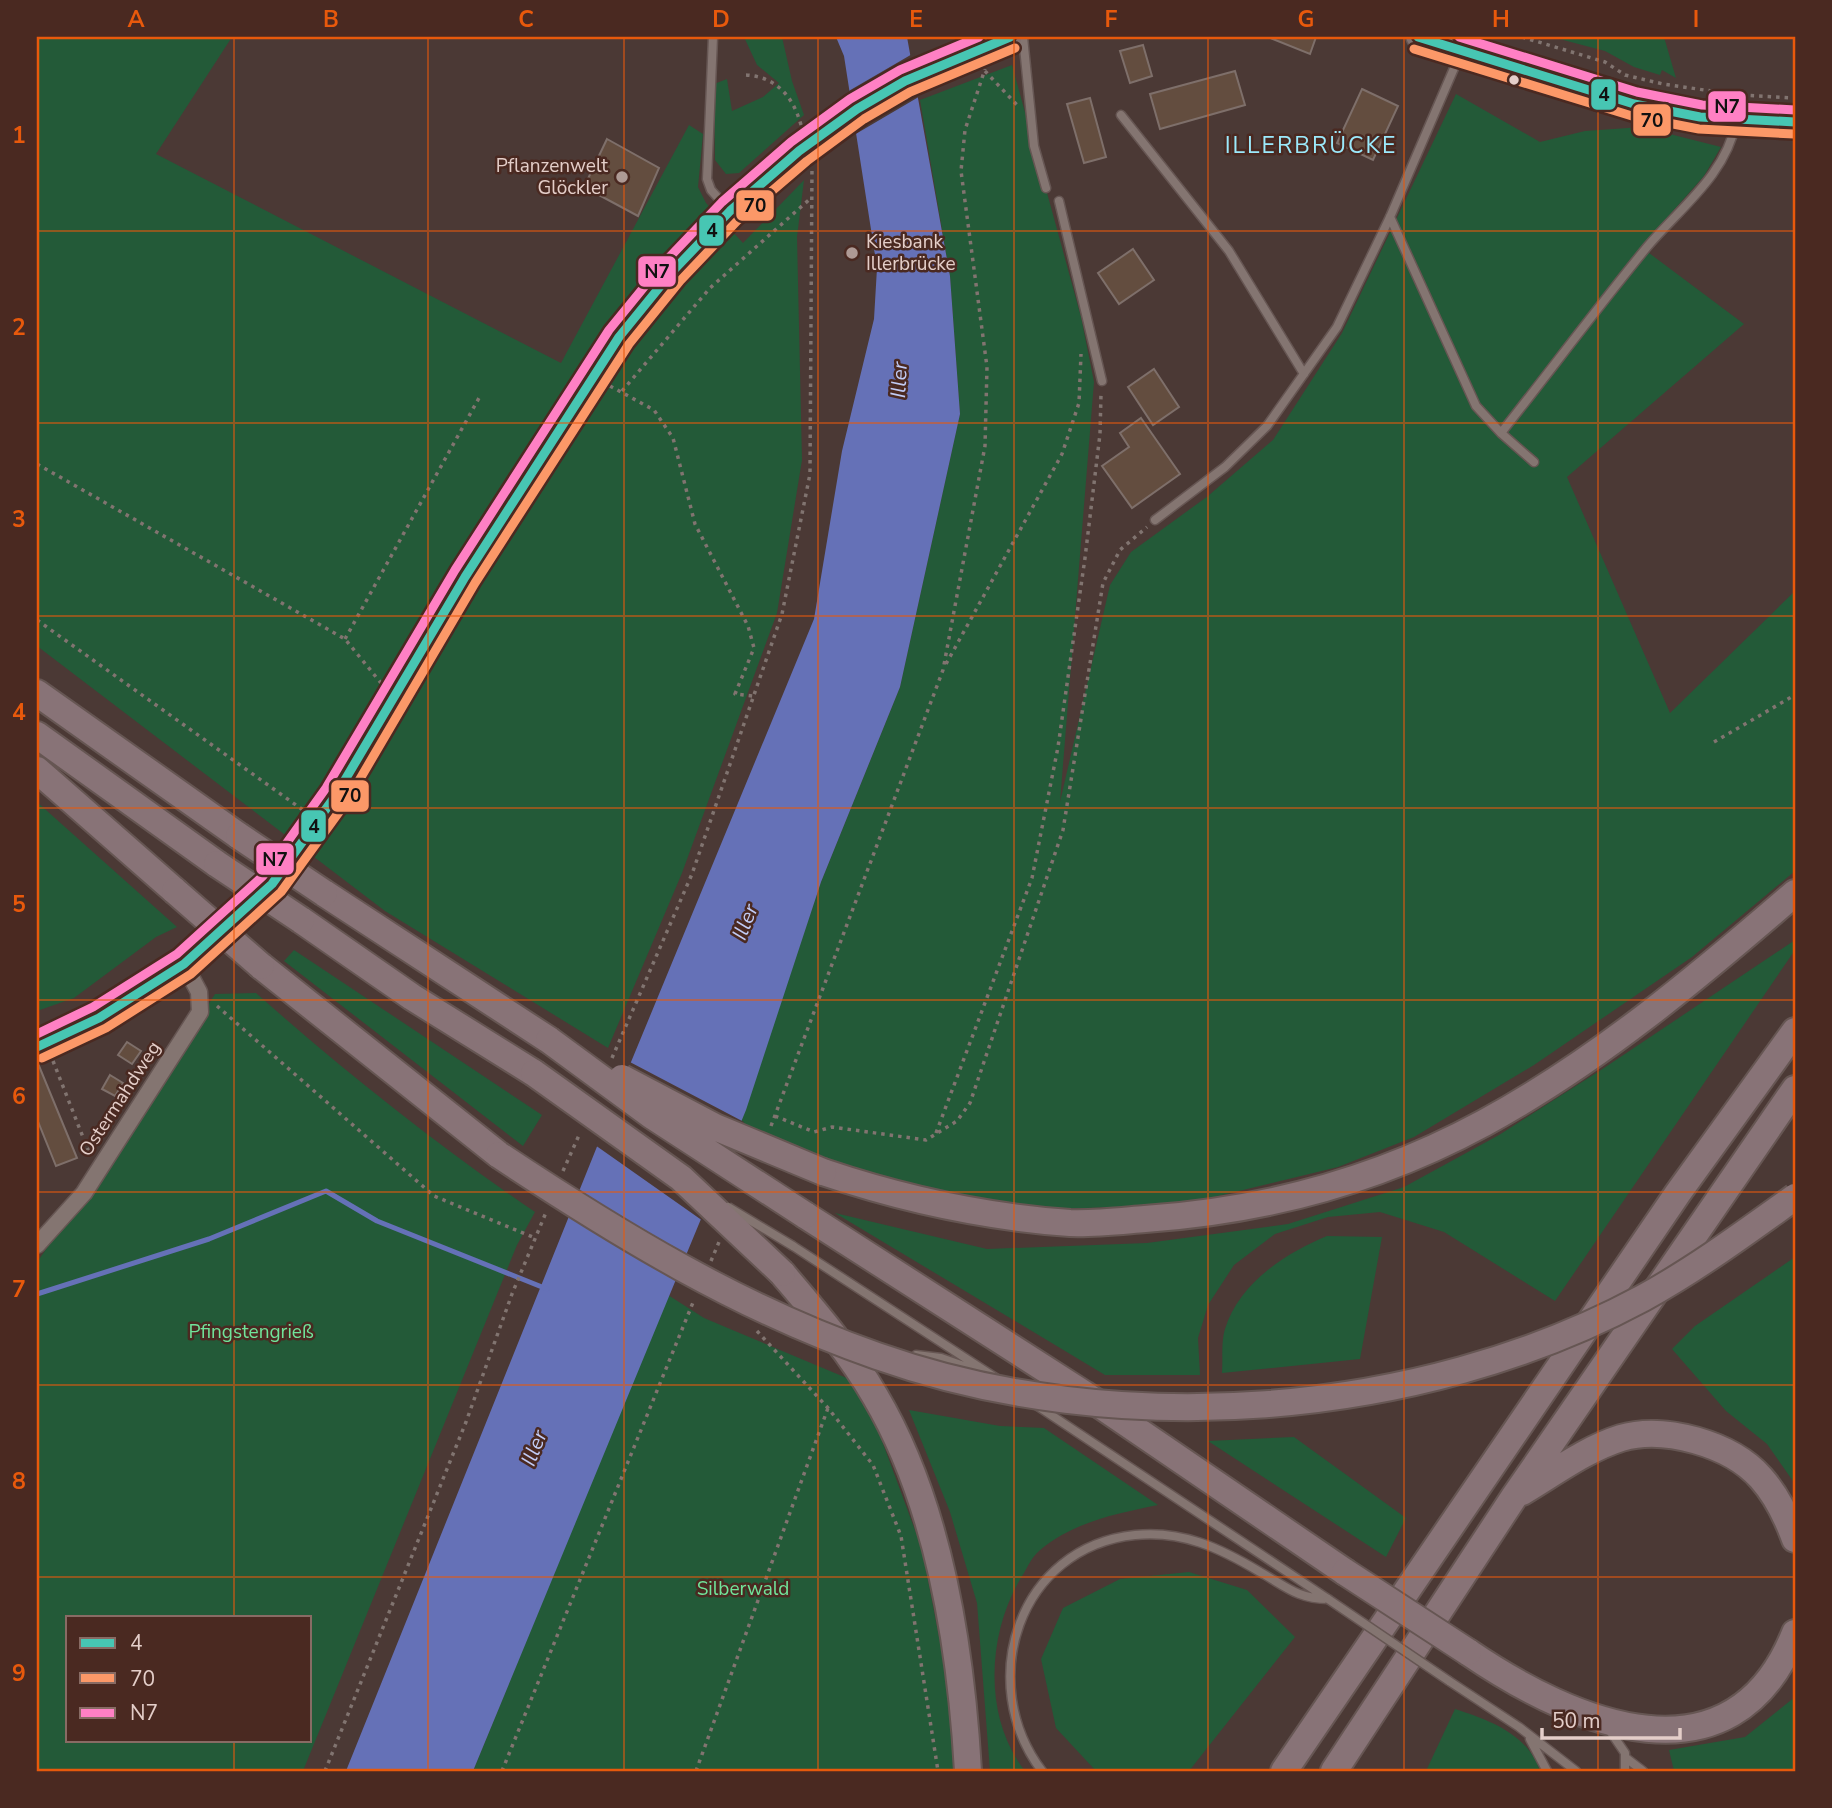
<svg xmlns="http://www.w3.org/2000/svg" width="1832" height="1808" viewBox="0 0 1832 1808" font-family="'Nunito Sans',sans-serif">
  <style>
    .green { fill: #235a38; fill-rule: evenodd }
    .water { fill: #6571b7 }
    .pier { fill: #4b3935 }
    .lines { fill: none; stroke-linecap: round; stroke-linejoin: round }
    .stream { stroke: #6571b7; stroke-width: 5 }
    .building { fill: #634d3f; stroke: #7e6f6a; stroke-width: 2 }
    .service-casing { stroke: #665653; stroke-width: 11 }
    .minor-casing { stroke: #665653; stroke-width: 19 }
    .secondary-casing { stroke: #665653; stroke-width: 26 }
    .trunk-casing { stroke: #665653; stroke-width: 30 }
    .path { stroke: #817470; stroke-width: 3.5; stroke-dasharray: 3.5 5; stroke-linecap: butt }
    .service { stroke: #847571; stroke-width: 8 }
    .minor { stroke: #847571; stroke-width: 16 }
    .secondary { stroke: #81706f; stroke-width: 23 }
    .trunk { stroke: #887377; stroke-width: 26 }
    .service-bridge-casing { stroke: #665653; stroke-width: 11; stroke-linecap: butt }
    .secondary-bridge-casing { stroke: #665653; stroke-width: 26; stroke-linecap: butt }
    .trunk-bridge-casing { stroke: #665653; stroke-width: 30; stroke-linecap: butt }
    .service-bridge { stroke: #847571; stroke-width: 8 }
    .secondary-bridge { stroke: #81706f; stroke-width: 23 }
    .trunk-bridge { stroke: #887377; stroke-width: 26 }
    .bus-1-casing { stroke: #4a2921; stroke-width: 14 }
    .bus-2-casing { stroke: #4a2921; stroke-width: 14 }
    .bus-3-casing { stroke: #4a2921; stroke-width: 14 }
    .bus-1 { stroke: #47c6b3; stroke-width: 9 }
    .bus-2 { stroke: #fc9868; stroke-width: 9 }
    .bus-3 { stroke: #ff80c4; stroke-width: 9 }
    .grid { fill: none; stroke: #e8590c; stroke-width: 2; stroke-opacity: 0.55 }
    .bus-dot { fill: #e4cec9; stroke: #4a2921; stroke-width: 2.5 }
    .poi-dot { fill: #ae9a95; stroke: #4a2921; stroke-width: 2.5 }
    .labels { text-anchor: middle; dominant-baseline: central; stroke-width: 5; stroke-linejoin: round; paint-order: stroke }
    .poi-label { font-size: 19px; fill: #e4cec9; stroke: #4a2921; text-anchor: end }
    .street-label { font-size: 19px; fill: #e4cec9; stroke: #4a2921 }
    .park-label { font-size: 19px; fill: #70e49a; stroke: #4a2921 }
    .water-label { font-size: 21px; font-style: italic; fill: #c1cbf5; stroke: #4a2921 }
    .quarter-label { font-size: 23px; letter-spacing: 2px; fill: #9be9fb; stroke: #4a2921 }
    .line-badge { stroke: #4a2921; stroke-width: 2.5 }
    .pale-badge-label { font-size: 19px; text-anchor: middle; font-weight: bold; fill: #111 }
    .neatline { fill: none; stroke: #e8590c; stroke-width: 2.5 }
    .grid-label { font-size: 23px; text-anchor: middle; font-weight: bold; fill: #e8590c }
  </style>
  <rect width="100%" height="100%" fill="#4b3935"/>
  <!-- green -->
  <path class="green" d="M37 37H232L156 154 561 363 689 125 703 134 698 187 706 203 743 243 804 180 797 237 802 460 777 613 682 873 608 1048 385 911 37 646Z
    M744 37H782L792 81 804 115 739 173 726 174 715 160 714 84 727 79 732 111 763 97 779 83 757 65Z
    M1552 37H1664L1676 78 1662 70 1660 75 1634 67 1605 51Z
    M1012 65 1081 317 1094 382 1060 802 1110 585 1131 552 1208 496 1273 440 1342 333 1456 94 1540 142 1585 131 1642 127 1721 147 1704 176 1641 247 1744 324 1567 477 1670 713 1795 591V871L1692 957 1534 1065 1414 1137 1338 1167 1181 1205 1054 1209 929 1191 843 1168 740 1123 821 882 900 687 960 414 950 276 920 100Z
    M37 802 177 927 156 937 74 998 37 1011Z
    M1795 940V950L1555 1301 1444 1232 1380 1212 1328 1217 1275 1234 1234 1265 1208 1305 1198 1338 1200 1375H1105L835 1213 987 1249 1147 1243 1288 1224 1404 1187 1499 1135 1604 1068Z
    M294 950 542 1115 523 1146 284 961Z
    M256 993C345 1072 437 1145 535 1212L517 1245 303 1771H37V1262L104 1168 215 994ZM68 1617H310V1740H68Z
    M1327 1236 1382 1237 1360 1359 1222 1373C1223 1359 1221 1342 1225 1329 1239 1283 1286 1253 1327 1236Z
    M1795 1257V1484L1767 1444 1726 1411 1672 1349 1695 1326Z
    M668 1295 704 1318 861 1384 922 1549 950 1694 955 1771H473Z
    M909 1410 1000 1426 1044 1428 1158 1505C1115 1514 1073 1522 1039 1551 1032 1557 1028 1566 1024 1573 987 1630 982 1716 1025 1771H990L977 1603 950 1512Z
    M1294 1437 1406 1518 1386 1557 1208 1441Z
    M1189 1572 1247 1590 1295 1637 1189 1771H1096L1056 1728 1041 1659 1063 1608 1120 1579Z
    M1795 1697V1771H1674L1669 1750 1745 1737Z
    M1455 1709C1489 1720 1528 1734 1540 1771H1426Z"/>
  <!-- water -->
  <path class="water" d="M836 37H907L950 276 960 414 900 687 821 882 746 1110 473 1771H346L631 1062 814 619 842 451 874 319 877 268 844 56Z"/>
  <!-- pier -->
  <path class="pier" d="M914 53 922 95 854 135 847 92Z
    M628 1061 744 1122 703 1221 595 1145Z"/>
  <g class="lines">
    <!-- stream -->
    <path class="stream" d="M37 1294 209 1239 326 1191 377 1221 547 1289"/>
  </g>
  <!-- building -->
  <path class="building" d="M1268 37H1316L1310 54Z
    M1143 45 1152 76 1130 83 1120 51Z
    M1235 71 1245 105 1160 129 1150 94Z
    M1362 89 1398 106 1373 160 1337 143Z
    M1090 98 1106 157 1084 163 1067 104Z
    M607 139 659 168 638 216 584 187Z
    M1133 249 1154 280 1119 304 1098 273Z
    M1154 369 1179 407 1153 425 1128 387Z
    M1141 418 1180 474 1132 508 1102 466 1129 447 1120 433Z
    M127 1042 141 1051 132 1064 118 1055Z
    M37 1061 77 1158 56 1166 37 1119Z
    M110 1075 123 1083 115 1096 102 1089Z"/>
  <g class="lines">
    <!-- service casing -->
    <g class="service-casing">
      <path id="service" d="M713 37 707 179 711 190 728 209
        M1023 37 1034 146 1046 188
        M1121 115 1229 251 1304 374
        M1059 201 1102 381
        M1390 217 1476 406 1501 433 1534 462
        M1501 433C1550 371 1597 308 1647 247 1680 208 1726 175 1736 122
        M1155 520 1225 467 1267 426 1337 327 1390 217 1461 52 1464 37
        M793 1246 996 1378
        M916 1355 941 1358 978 1371
        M1033 1403 1328 1599
        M1449 1681 1519 1727 1576 1771
        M1608 1728 1625 1753V1771
        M1530 1739 1547 1771
        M1626 1758 1643 1771
        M1042 1771C975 1683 1018 1547 1135 1535 1182 1530 1220 1548 1260 1572 1285 1586 1298 1599 1328 1599"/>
    </g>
    <!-- minor casing -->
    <g class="minor-casing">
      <path id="minor" d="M37 1245 84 1193 200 1012 199 992 184 964"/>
    </g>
    <!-- secondary casing -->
    <g class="secondary-casing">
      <path id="secondary" d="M1418 37 1634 104 1700 117 1795 122
        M986 46 1010 37
        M37 1047 99 1018 184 964 272 884 336 795 465 577 619 337 671 273 730 211 799 151"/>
    </g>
    <!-- trunk casing -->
    <g class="trunk-casing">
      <path id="trunk" d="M37 693 239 836
        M37 735 217 864
        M37 770 175 891
        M324 893 549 1040
        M301 920 412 997 534 1073
        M261 966 499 1155
        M823 1172C903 1199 985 1217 1070 1223 1094 1224 1120 1221 1145 1219 1263 1211 1379 1180 1484 1123 1598 1061 1698 977 1795 893
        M805 1215 1084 1394 1345 1572
        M782 1273C815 1312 849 1351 875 1396 939 1504 961 1648 968 1771
        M1522 1492C1554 1473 1586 1449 1621 1438 1664 1425 1731 1444 1761 1478 1777 1496 1787 1517 1795 1539
        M1468 1652C1572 1723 1732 1792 1795 1633
        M1284 1771 1678 1193 1795 1031
        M1334 1771 1514 1497 1795 1089"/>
    </g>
    <!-- path -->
    <path class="path" d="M1522 37 1605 62 1625 75 1663 84 1739 95 1795 98
      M985 71 1017 105
      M746 75C776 77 793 96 801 125
      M610 386 654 410 673 438 695 524 748 626 754 648 735 694 753 696
      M622 391 710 288 811 198
      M37 464 345 639 381 683
      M37 620 303 810
      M345 639 479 398
      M946 664 1062 454 1079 403 1081 354
      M1714 742 1795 695
      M217 1006 434 1196 535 1238
      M612 1058 692 874 782 614 810 474 812 166
      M53 1061 90 1155
      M775 1116 814 1132 832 1127 926 1140 957 1121 970 1103 1063 830 1103 583 1120 550 1147 527
      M771 1126 943 670 985 446 987 367 961 171 965 130 985 69
      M936 1133 1032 878 1058 747 1085 558 1100 434 1101 394
      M563 1171 580 1133
      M711 1261 719 1242
      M757 1331 828 1408 873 1465 901 1536 938 1771
      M325 1771 466 1422 512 1294 547 1210
      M502 1771 694 1300
      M696 1771 828 1408"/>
    <!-- service -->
    <use href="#service" class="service"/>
    <!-- minor -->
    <use href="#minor" class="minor"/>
    <!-- secondary -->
    <use href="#secondary" class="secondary"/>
    <!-- trunk -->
    <use href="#trunk" class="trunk"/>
    <!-- service-bridge casing -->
    <g class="service-bridge-casing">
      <path id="service-bridge" d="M728 1207 793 1246
        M1328 1599 1449 1681"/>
    </g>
    <!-- secondary-bridge casing -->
    <g class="secondary-bridge-casing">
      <path id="secondary-bridge" d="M799 151C857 106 918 73 986 46"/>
    </g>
    <!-- trunk-bridge casing -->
    <g class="trunk-bridge-casing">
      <path id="trunk-bridge" d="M239 836 324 893
        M217 864 301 920
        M175 891 261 966
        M549 1040 651 1115 805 1215
        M534 1073 681 1178 782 1273
        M622 1078 715 1127 823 1172
        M499 1155C618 1234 741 1309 877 1356 1117 1441 1418 1419 1643 1298 1696 1269 1746 1232 1795 1197
        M1345 1572 1468 1652"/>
    </g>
    <!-- service-bridge -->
    <use href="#service-bridge" class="service-bridge"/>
    <!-- secondary-bridge -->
    <use href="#secondary-bridge" class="secondary-bridge"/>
    <!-- trunk-bridge -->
    <use href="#trunk-bridge" class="trunk-bridge"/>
    <!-- bus-1 casing -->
    <g class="bus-1-casing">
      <path id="bus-1" d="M1418 37 1634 104 1700 117 1795 122
        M37 1047 99 1018 184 964 272 884 336 795 465 577 619 337 671 273 730 211 799 151 857 109 905 81 1010 37"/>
    </g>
    <!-- bus-2 casing -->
    <g class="bus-2-casing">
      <path id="bus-2" d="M1414 49 1632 116 1699 129 1794 134
        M42 1058 106 1028 191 974 281 892 347 801 475 583 629 344 680 281 738 220 807 161 864 119 910 92 1015 48"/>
    </g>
    <!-- bus-3 casing -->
    <g class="bus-3-casing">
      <path id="bus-3" d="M1459 37 1637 92 1702 105 1795 110
        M37 1034 93 1007 177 954 263 876 326 788 455 570 609 330 662 265 722 202 791 142 850 99 900 70 979 37"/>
    </g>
    <!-- bus-1 -->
    <use href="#bus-1" class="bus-1"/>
    <!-- bus-2 -->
    <use href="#bus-2" class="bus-2"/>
    <!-- bus-3 -->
    <use href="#bus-3" class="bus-3"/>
  </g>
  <!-- grid -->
  <path class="grid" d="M234 37V1617M428 37V1771M624 37V1771M818 37V1771M1014 37V1771M1208 37V1771M1404 37V1771M1598 37V1771M37 231H1795M37 423H1795M37 616H1795M37 808H1795M37 1000H1795M37 1192H1795M37 1385H1795M37 1577H1795M234 1740V1771"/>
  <!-- markers -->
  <circle class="bus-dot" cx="1514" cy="80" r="6"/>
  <g class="poi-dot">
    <circle cx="622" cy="177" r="7"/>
    <circle cx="852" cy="253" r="7"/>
  </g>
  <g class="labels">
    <!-- poi labels -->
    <g class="poi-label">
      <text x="608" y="166">Pflanzenwelt<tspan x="608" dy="22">Glöckler</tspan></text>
      <text x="866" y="242" text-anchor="start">Kiesbank<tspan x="866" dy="22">Illerbrücke</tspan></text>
    </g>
    <!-- street labels -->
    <g class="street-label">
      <text transform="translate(120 1099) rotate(-57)">Ostermahdweg</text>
    </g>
    <!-- park labels -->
    <g class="park-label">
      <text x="251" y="1332">Pfingstengrieß</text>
      <text x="743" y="1589">Silberwald</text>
    </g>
    <!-- water labels -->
    <g class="water-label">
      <text transform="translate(899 380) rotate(-87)">Iller</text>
      <text transform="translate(745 922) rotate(-68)">Iller</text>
      <text transform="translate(534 1448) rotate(-68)">Iller</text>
    </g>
    <!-- quarter labels -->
    <g class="quarter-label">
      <text x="1311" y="145">ILLERBRÜCKE</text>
    </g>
  </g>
  <g class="line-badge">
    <rect x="1590" y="78" width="27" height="33" rx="7" fill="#47c6b3"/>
    <rect x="1707" y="90" width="40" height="33" rx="7" fill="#ff80c4"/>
    <rect x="1632" y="103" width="40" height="34" rx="7" fill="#fc9868"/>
    <rect x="735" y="189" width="40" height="33" rx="7" fill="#fc9868"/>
    <rect x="698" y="214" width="27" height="33" rx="7" fill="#47c6b3"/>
    <rect x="637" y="255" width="40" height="33" rx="7" fill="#ff80c4"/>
    <rect x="330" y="779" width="40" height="34" rx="7" fill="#fc9868"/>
    <rect x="300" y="809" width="27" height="34" rx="7" fill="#47c6b3"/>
    <rect x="255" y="842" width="40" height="34" rx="7" fill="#ff80c4"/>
  </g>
  <g class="pale-badge-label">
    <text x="1604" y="101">4</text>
    <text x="1727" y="113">N7</text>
    <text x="1652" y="127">70</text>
    <text x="755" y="212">70</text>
    <text x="712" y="237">4</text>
    <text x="657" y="278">N7</text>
    <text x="350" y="802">70</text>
    <text x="314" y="833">4</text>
    <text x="275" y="866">N7</text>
  </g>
  <!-- border -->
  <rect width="1832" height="1808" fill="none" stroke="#4a2921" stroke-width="77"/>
  <!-- legend -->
  <rect x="66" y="1616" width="245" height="126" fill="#4a2921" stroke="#886b64" stroke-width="2"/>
  <rect x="80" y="1638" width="35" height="10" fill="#47c6b3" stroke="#886b64" stroke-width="2"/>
  <text x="130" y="1650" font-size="21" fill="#e4cec9">4</text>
  <rect x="80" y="1673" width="35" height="10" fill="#fc9868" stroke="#886b64" stroke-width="2"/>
  <text x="130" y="1686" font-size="21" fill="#e4cec9">70</text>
  <rect x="80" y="1708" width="35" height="10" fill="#ff80c4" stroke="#886b64" stroke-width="2"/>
  <text x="130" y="1720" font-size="21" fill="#e4cec9">N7</text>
  <!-- scale -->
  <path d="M1542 1728v10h138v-10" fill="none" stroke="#e4cec9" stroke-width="3.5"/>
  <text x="1552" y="1728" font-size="21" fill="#e4cec9" stroke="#4a2921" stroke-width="5" paint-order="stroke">50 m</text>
  <rect x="38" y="38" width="1756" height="1732" class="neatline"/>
  <g class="grid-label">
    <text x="136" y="27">A</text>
    <text x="331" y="27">B</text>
    <text x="526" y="27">C</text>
    <text x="721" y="27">D</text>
    <text x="916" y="27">E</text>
    <text x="1111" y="27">F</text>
    <text x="1306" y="27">G</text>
    <text x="1501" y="27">H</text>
    <text x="1696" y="27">I</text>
    <text x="19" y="143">1</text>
    <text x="19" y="335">2</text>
    <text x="19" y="527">3</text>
    <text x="19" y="720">4</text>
    <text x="19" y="912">5</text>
    <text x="19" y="1104">6</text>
    <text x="19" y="1297">7</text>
    <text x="19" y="1489">8</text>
    <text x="19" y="1681">9</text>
  </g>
</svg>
